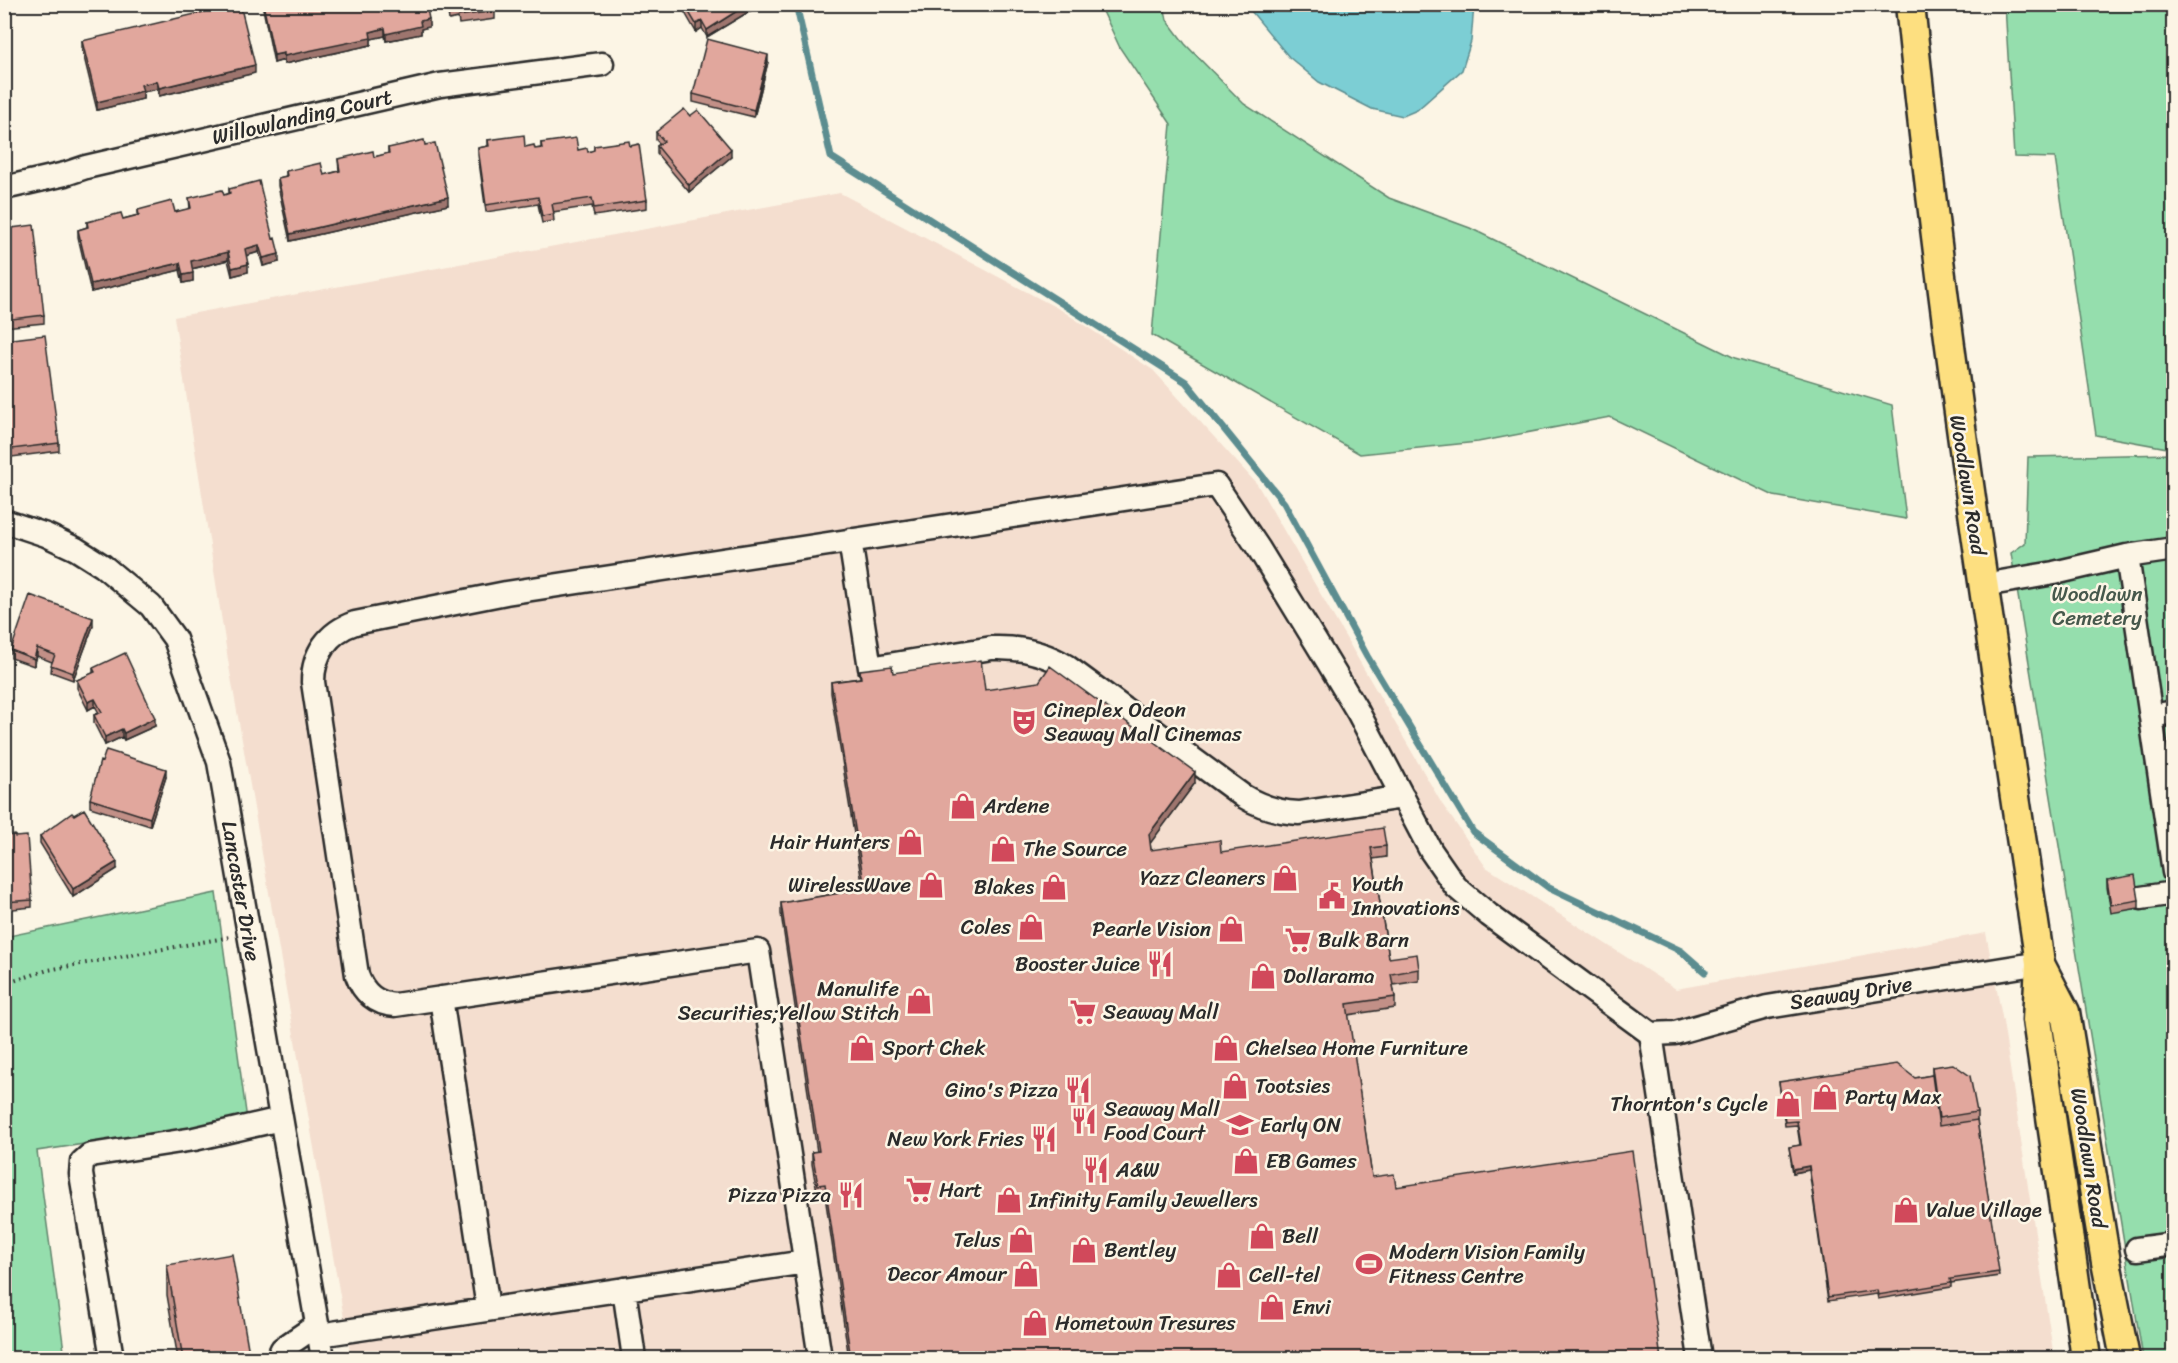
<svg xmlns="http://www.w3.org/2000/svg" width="2178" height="1363" viewBox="0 0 2178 1363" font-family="Sriracha,sans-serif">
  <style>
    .built { fill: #f4decf }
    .green { fill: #95dead; stroke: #60846c; stroke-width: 1.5 }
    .water { fill: #7cced4; stroke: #5c8d90; stroke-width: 1.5 }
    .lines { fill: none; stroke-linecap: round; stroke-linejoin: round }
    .stream { stroke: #5c8d90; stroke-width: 7 }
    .minor-casing { stroke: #2b2b2b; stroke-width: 27 }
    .major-casing { stroke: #2b2b2b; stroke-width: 33 }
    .path { stroke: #2b2b2b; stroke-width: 4; stroke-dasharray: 1.5 4.5; stroke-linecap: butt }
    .minor { stroke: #fcf5e5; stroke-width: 22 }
    .major { stroke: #fddf80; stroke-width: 28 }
    .wall { fill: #c29087; stroke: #2b2b2b; stroke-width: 1.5 }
    .shaded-wall { fill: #9e756e; stroke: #2b2b2b; stroke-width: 1.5 }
    .building { fill: #e1a79d; stroke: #2b2b2b; stroke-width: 1.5 }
    .labels { text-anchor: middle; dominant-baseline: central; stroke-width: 5; stroke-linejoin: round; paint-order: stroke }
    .street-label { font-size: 21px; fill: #2b2b2b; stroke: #fcf5e5 }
    .park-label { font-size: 21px; fill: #46584c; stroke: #fcf5e5 }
    .poi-label { font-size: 21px; fill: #2b2b2b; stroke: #fcf5e5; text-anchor: start }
  </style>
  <rect width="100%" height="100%" fill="#fcf5e5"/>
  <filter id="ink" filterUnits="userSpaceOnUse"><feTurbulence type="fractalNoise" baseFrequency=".0167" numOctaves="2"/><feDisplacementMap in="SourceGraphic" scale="12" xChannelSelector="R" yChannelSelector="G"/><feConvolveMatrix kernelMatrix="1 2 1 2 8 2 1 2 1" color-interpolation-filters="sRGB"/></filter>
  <g filter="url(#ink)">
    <!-- built -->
    <path class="built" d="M840 193 1061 310 1153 370 1257 484 1442 804 1486 867 1676 989 1986 933 2003 1022 2054 1358H351L229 666 174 317Z"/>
    <!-- green -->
    <path class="green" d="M1100 5H1164L1167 20 1185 44 1244 104 1389 198 1470 228 1735 358 1892 405 1906 519 1774 496 1610 417 1478 442 1360 454 1152 335 1171 124 1120 48Z
      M2005 5H2173V449L2096 435 2055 158 2014 157Z
      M2173 454V1358H2143L2011 553 2025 543 2028 457Z
      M216 893 247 1120 37 1151 65 1358H5L4 937Z"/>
    <!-- water -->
    <path class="water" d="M1246 5H1474L1471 41 1462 70 1417 110 1403 116 1372 109 1319 82 1289 57Z"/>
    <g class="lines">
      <!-- stream -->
      <path class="stream" d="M796 4 831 157 1186 382 1284 503 1367 656 1473 832 1549 888 1681 951 1705 972
        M4 5 5 4"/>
      <!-- minor casing -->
      <g class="minor-casing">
        <path id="minor" d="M4 188 65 174 86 167 440 85 602 64
          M4 521 46 535 76 549 103 566 151 606 175 639 219 762 323 1358
          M850 540 870 668 992 648C1019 647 1043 652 1066 666L1243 796C1261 807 1278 812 1299 813L1403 797
          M2174 549 2127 556 2174 872
          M1984 585 2054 573 2127 556
          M2152 716 2174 712
          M2141 898 2174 893
          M441 998 488 1308
          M2137 1249 2174 1244
          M624 1289 634 1358
          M319 1335 805 1262
          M112 1358 81 1174 82 1162 90 1155 194 1139 281 1119
          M278 1358 282 1349 317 1325
          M820 1358 758 951 395 1005C376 1004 363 992 357 975L313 682C313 654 328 632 355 623L506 593 1216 485 1259 549 1328 662 1358 712 1431 851 1456 887 1489 915 1651 1034
          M1700 1358 1651 1034 1675 1033 1767 1007 2040 963"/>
      </g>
      <!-- major casing -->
      <g class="major-casing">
        <path id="major" d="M1910 4C1942 326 1992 644 2040 963L2037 1020 2086 1358
          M2040 964 2065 1012 2106 1262 2125 1358"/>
      </g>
      <!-- path -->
      <path class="path" d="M4 984 48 970 230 937"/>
      <!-- minor -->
      <use href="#minor" class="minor"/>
      <!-- major -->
      <use href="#major" class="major"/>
    </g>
    <!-- wall -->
    <path class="wall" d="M262 4H426L429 27 421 29V34L386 41 385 36 371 39V45L284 64V60L274 63Z
      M447 4H502V7L495 8V19L459 24 458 18 449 20Z
      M680 4H755V8L707 37 702 28 696 32Z
      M82 41 255 73 159 96 157 89 143 92V99L97 110 82 49Z
      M768 62 754 117 693 102V94Z
      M690 116 731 157 689 192 657 154V146L660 144 656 140V132Z
      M488 140 525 147 535 149 541 148V143L588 152 594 151V146H630L647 200V208L594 216 592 206 553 212 554 221 542 223 538 204 486 212 478 155V148L488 146Z
      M425 145 448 205 290 241 278 186V178L286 176V171L324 175 339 171 338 159 374 157 388 154V148Z
      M229 189 279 262 263 266 259 252 246 256 248 272 232 276 228 260 192 269 193 281 183 283 180 270 91 292 78 237V230L87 227V222L123 219 138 215V210L175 212 190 209 189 198 224 195 229 194Z
      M4 229 44 315V323L4 327Z
      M4 340 59 443V451L4 458Z
      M93 626 73 680 51 672 52 662 37 656 34 666 11 658V650Z
      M93 668 155 726 124 740 122 737 105 745 94 723V715L99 713 95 706 88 710 77 688V680L93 673Z
      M860 670 893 673 985 690 1195 783 1150 843 1151 850 1221 852 1386 846V857L1373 859 1389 958 1419 969V981L1393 985 1395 997V1008L1348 1015 1372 1177 1396 1187 1661 1359H849L825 1196 818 1197 812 1164V1152H817L781 914V903L863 889 831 693V682L860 678Z
      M166 777 150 826 90 807V799Z
      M4 836 32 900V907L4 910Z
      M40 836 117 869 73 897 40 843Z
      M2107 880 2139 900V908L2111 913 2107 887Z
      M1932 1067 1977 1112V1120L1999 1276 1951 1283V1287L1878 1299 1877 1294 1828 1301 1809 1170 1793 1173 1789 1147 1800 1145 1797 1125 1785 1126 1779 1082 1915 1078 1932 1075Z
      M167 1265 250 1359H178L167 1295Z"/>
    <!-- shaded-wall -->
    <path class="shaded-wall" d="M748 4H755V8L707 37V30Z
      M429 19V27L421 29V34L386 41V34L420 21Z
      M702 21V28L696 32V24Z
      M385 28V36L371 39V45L284 64V56Z
      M284 53V60L274 63V55Z
      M768 55V62L754 117V110Z
      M255 65V73L159 96V88Z
      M157 81V89L143 92V99L97 110V102L141 85Z
      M731 149V157L689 192V185Z
      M448 197V205L290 241V234Z
      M259 245V252L245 256V249Z
      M228 252V260L191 269V261Z
      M279 254V262L263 266V258Z
      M180 263V270L91 292V284Z
      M248 264V272L232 276V268Z
      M193 273V281L183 283V275Z
      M93 618V626L73 680V673Z
      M37 648V656L34 666V659Z
      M95 699V706L88 710V702Z
      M155 718V726L124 740V733Z
      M122 729V737L105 745V737Z
      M166 769V777L150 826V818Z
      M1195 772V783L1149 845V834Z
      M117 862V869L73 897V889Z
      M1809 1166V1170L1793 1173V1169Z"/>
    <!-- building -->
    <path class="building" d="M237 4H240L255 65 159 88 157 81 141 85 143 91 97 102 82 41Z
      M263 4H426L429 19 420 21 421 26 386 34 385 28 370 32 371 38 284 56V53L274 55Z
      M448 4H494L495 11 459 16 458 11 449 12Z
      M684 4H748L707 30 702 21 696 24Z
      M707 39 768 55 754 110 693 94Z
      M684 109 690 116 698 110 731 149 689 185 657 146 664 141 656 132Z
      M524 135 525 147 534 145 535 149 542 148 541 143 576 138 578 150 587 148 588 152 594 150V146L629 141 630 146 639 144 647 200 594 208 592 198 552 204 554 214 542 216 538 197 486 205 478 148 489 146 488 140Z
      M424 140 425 145 435 143 448 197 290 234 278 178 287 176 286 171 321 163 324 175 340 171 338 159 373 151 374 157 389 153 388 148Z
      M259 181 273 239 275 238 279 254 263 258 259 245 245 249 248 264 232 268 228 252 191 261 193 273 183 275 180 263 91 284 78 230 88 227 87 222 121 213 123 219 139 215 138 210 172 201 175 212 191 208 189 198 222 190 224 195 230 193 229 189Z
      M34 225 44 315 4 320V229Z
      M45 335 59 443 4 450V340Z
      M30 595 93 618 73 673 51 665 55 655 37 648 34 659 11 650Z
      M125 653 155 718 124 733 122 729 105 737 94 715 102 712 95 699 88 702 77 680 95 672 93 668Z
      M981 660 985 690 1039 682 1050 666 1195 772 1149 834 1151 850 1220 840 1221 852 1383 828 1386 846 1371 848 1389 958 1417 954 1419 969 1391 974 1395 997 1347 1004 1372 1177 1394 1174 1396 1187 1632 1151 1661 1359H851L825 1184 818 1185 812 1152 819 1151 781 903 865 889 831 682 861 678 860 670 892 666 893 673Z
      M106 750 166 769 150 818 90 799 100 761 102 762Z
      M84 809 117 862 73 889 40 836 72 813 74 815Z
      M15 835V837L27 836 32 900 4 902V836Z
      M2135 875 2139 900 2111 905 2107 880Z
      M1897 1064 1915 1078 1932 1075 1939 1126 1977 1120 1999 1272 1950 1279 1951 1283 1878 1295 1877 1290 1828 1297 1809 1166 1793 1169 1789 1147 1801 1145 1797 1121 1785 1122 1779 1082Z
      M1953 1064 1970 1076 1977 1112 1939 1118 1932 1067Z
      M232 1254 250 1359H183L167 1265Z"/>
  </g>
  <!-- icons -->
  <defs>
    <g id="theatre-bare" transform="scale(2.07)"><path d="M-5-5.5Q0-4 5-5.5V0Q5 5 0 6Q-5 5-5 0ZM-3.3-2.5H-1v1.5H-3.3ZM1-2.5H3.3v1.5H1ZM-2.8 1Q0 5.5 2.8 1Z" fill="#d1495b" stroke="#fcf5e5" stroke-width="2.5" paint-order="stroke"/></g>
    <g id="shop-bare" transform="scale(2.07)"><path d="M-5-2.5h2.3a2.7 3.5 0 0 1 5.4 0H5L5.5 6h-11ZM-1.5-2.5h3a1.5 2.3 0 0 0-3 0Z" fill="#d1495b" stroke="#fcf5e5" stroke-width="2.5" paint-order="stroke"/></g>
    <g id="civic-bare" transform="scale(2.07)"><path d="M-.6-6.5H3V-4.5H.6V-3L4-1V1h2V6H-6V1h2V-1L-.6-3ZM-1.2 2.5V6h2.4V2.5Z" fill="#d1495b" stroke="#fcf5e5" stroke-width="2.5" paint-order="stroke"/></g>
    <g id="supermarket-bare" transform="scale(2.07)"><path d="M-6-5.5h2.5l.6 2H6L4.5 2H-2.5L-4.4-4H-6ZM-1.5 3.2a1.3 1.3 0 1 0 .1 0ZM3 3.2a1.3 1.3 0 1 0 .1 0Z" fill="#d1495b" stroke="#fcf5e5" stroke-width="2.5" paint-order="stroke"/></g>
    <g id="restaurant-bare" transform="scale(2.07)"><path d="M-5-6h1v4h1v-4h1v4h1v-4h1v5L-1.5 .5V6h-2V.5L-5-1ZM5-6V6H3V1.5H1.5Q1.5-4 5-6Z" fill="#d1495b" stroke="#fcf5e5" stroke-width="2.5" paint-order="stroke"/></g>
    <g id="school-bare" transform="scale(2.07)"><path d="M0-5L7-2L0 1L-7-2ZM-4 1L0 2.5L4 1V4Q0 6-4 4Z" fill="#d1495b" stroke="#fcf5e5" stroke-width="2.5" paint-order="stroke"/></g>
    <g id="stadium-bare" transform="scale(2.07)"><path d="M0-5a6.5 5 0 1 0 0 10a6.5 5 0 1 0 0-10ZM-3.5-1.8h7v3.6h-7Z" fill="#d1495b" stroke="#fcf5e5" stroke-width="2.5" paint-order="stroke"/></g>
  </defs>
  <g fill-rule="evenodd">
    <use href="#theatre-bare" x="1024" y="722"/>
    <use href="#shop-bare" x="963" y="806"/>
    <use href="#shop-bare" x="910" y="842"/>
    <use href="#shop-bare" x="1003" y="849"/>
    <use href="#shop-bare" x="1285" y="878"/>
    <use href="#shop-bare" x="931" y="885"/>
    <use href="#shop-bare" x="1054" y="887"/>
    <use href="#civic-bare" x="1332" y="896"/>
    <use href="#shop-bare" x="1031" y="927"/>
    <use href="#shop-bare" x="1231" y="929"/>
    <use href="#supermarket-bare" x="1298" y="940"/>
    <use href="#restaurant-bare" x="1160" y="964"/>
    <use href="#shop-bare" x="1263" y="976"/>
    <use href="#shop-bare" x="919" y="1001"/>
    <use href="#supermarket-bare" x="1083" y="1012"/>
    <use href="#shop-bare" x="862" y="1048"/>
    <use href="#shop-bare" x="1226" y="1048"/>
    <use href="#shop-bare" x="1235" y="1086"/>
    <use href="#restaurant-bare" x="1078" y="1090"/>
    <use href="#shop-bare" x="1825" y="1097"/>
    <use href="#shop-bare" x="1788" y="1104"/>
    <use href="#restaurant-bare" x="1084" y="1121"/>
    <use href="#school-bare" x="1240" y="1125"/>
    <use href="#restaurant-bare" x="1044" y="1139"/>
    <use href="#shop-bare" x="1246" y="1161"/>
    <use href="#restaurant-bare" x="1096" y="1170"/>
    <use href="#supermarket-bare" x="919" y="1190"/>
    <use href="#restaurant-bare" x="851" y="1195"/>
    <use href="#shop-bare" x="1009" y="1200"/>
    <use href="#shop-bare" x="1906" y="1210"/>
    <use href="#shop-bare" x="1262" y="1236"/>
    <use href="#shop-bare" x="1021" y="1240"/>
    <use href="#shop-bare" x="1084" y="1250"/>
    <use href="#stadium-bare" x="1369" y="1264"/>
    <use href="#shop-bare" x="1026" y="1274"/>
    <use href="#shop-bare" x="1229" y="1275"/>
    <use href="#shop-bare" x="1272" y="1307"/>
    <use href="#shop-bare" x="1035" y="1323"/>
  </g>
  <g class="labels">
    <!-- street labels -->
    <g class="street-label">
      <text transform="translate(302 117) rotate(-13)">Willowlanding Court</text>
      <text transform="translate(1968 485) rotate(81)">Woodlawn Road</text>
      <text transform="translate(241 891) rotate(80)">Lancaster Drive</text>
      <text transform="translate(1851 993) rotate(-9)">Seaway Drive</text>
      <text transform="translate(2089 1158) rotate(81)">Woodlawn Road</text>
    </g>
    <!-- park labels -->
    <g class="park-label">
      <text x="2097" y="594">Woodlawn<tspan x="2097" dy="24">Cemetery</tspan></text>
    </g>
    <!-- poi labels -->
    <g class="poi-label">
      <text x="1044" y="710">Cineplex Odeon<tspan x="1044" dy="24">Seaway Mall Cinemas</tspan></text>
      <text x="983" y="806">Ardene</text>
      <text x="890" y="842" text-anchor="end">Hair Hunters</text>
      <text x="1023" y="849">The Source</text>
      <text x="1265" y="878" text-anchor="end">Yazz Cleaners</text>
      <text x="1352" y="884">Youth<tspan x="1352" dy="24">Innovations</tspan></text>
      <text x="911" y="885" text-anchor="end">WirelessWave</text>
      <text x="1034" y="887" text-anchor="end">Blakes</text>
      <text x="1011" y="927" text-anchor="end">Coles</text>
      <text x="1211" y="929" text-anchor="end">Pearle Vision</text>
      <text x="1318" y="940">Bulk Barn</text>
      <text x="1140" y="964" text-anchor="end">Booster Juice</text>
      <text x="1283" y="976">Dollarama</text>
      <text x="899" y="989" text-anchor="end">Manulife<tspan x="899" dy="24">Securities;Yellow Stitch</tspan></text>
      <text x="1103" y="1012">Seaway Mall</text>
      <text x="882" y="1048">Sport Chek</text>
      <text x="1246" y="1048">Chelsea Home Furniture</text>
      <text x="1255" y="1086">Tootsies</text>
      <text x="1058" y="1090" text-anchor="end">Gino's Pizza</text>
      <text x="1845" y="1097">Party Max</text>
      <text x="1768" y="1104" text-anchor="end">Thornton's Cycle</text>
      <text x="1104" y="1109">Seaway Mall<tspan x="1104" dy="24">Food Court</tspan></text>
      <text x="1260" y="1125">Early ON</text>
      <text x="1024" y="1139" text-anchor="end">New York Fries</text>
      <text x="1266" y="1161">EB Games</text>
      <text x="1116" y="1170">A&amp;W</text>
      <text x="939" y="1190">Hart</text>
      <text x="831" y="1195" text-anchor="end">Pizza Pizza</text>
      <text x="1029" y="1200">Infinity Family Jewellers</text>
      <text x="1926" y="1210">Value Village</text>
      <text x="1282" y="1236">Bell</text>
      <text x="1001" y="1240" text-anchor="end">Telus</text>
      <text x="1104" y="1250">Bentley</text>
      <text x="1389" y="1252">Modern Vision Family<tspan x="1389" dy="24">Fitness Centre</tspan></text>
      <text x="1006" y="1274" text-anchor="end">Decor Amour</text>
      <text x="1249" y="1275">Cell-tel</text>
      <text x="1292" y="1307">Envi</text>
      <text x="1055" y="1323">Hometown Tresures</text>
    </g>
  </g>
  <!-- margin -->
  <rect width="2178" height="1363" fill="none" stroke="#fcf5e5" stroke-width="24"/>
  <rect x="12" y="12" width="2154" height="1339" fill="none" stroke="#2b2b2b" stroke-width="2" filter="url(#ink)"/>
</svg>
